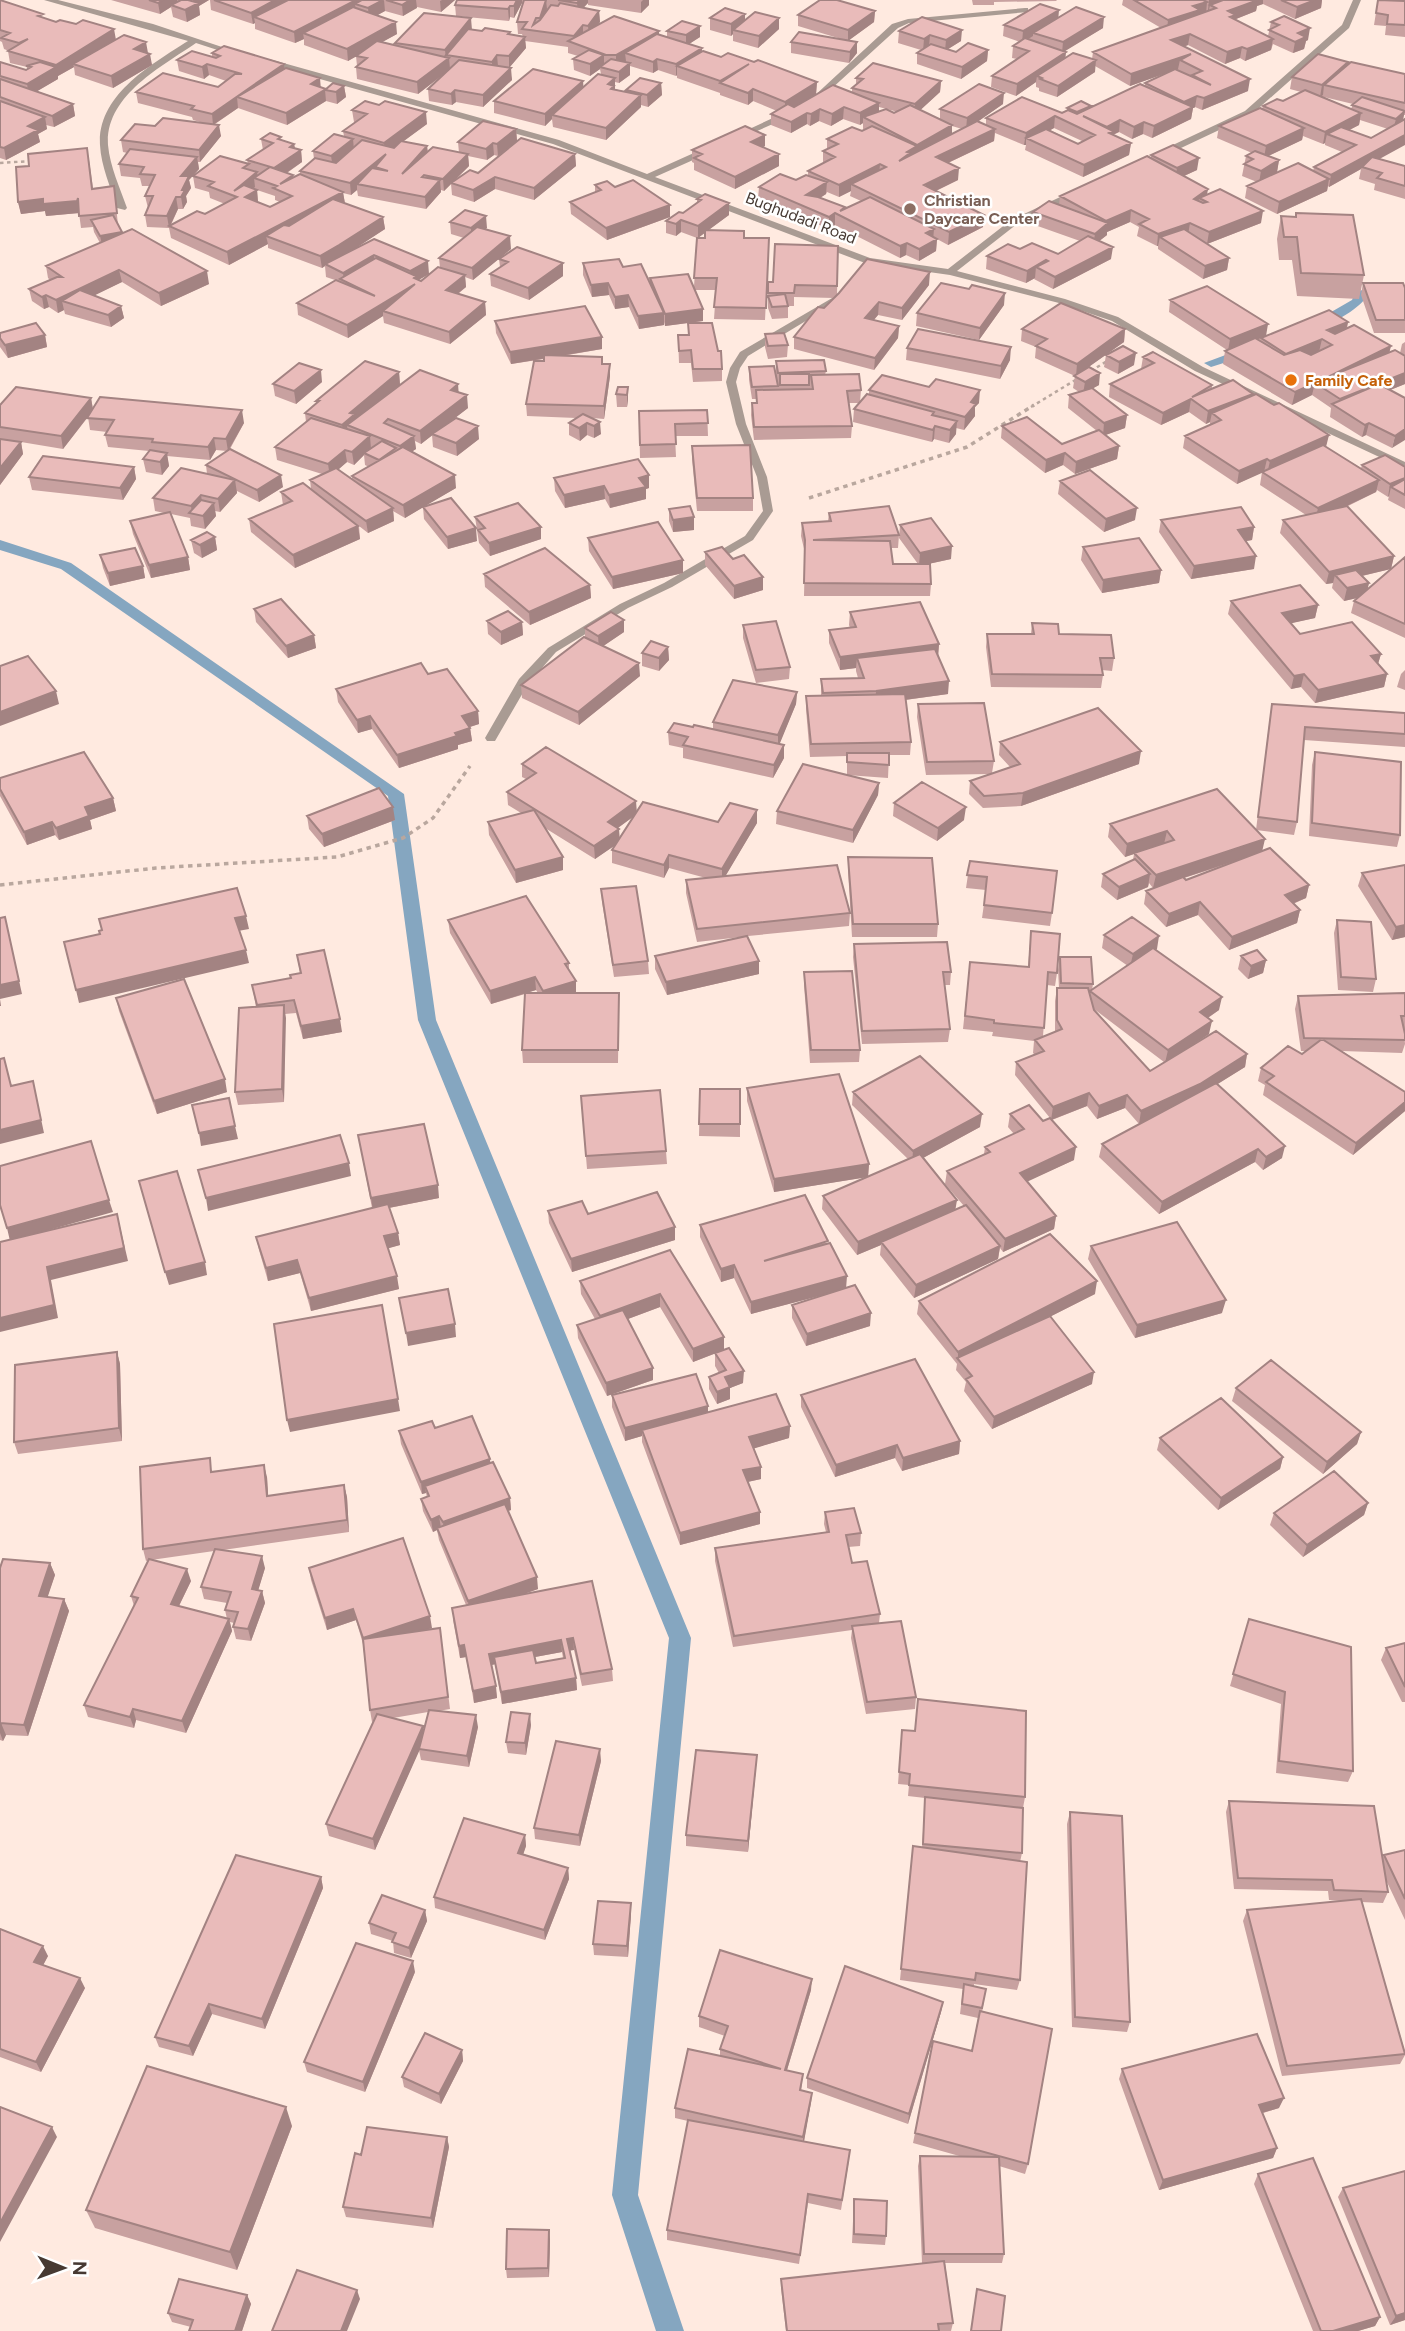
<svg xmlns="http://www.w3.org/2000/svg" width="1405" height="2331" viewBox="0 0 1405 2331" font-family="Figtree,sans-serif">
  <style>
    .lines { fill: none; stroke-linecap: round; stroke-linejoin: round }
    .stream { fill: #85a6c0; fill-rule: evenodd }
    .path-far1 { stroke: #b9a79e; stroke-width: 2.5; stroke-dasharray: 3.5 3.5; stroke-linecap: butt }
    .path { stroke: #b9a79e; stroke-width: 3.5; stroke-dasharray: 4.5 4.5; stroke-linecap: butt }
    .street { fill: #a99b93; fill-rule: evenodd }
    .wall { fill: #c8a1a0; fill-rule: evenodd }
    .shaded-wall { fill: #a38382 }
    .building { fill: #e9bbba; stroke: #a38382; stroke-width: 2 }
    .education-dot { fill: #8d6e63; stroke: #fff; stroke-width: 2.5 }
    .food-dot { fill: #e8710a; stroke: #fff; stroke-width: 2.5 }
    .labels { text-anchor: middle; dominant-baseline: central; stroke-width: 5; stroke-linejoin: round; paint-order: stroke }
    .far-education-label { font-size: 16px; font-weight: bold; fill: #785e54; stroke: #fff; text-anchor: start }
    .far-street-label { font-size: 16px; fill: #463932; stroke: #fff }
    .far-food-label { font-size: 16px; font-weight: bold; fill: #c56008; stroke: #fff; text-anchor: start }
  </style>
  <rect width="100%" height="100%" fill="#ffeae0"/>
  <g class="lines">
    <!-- stream -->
    <path class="stream" d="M1405 285V293L1366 297C1360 309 1322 331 1309 329L1307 326 1352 300 1356 291Z
      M1247 347 1254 351 1252 354 1211 367 1204 363Z
      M0 540 71 563 404 794 436 1020 691 1638 638 2195 684 2331H656L612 2195 669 1638 418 1020 388 796 61 569 0 550Z"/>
    <!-- path-far1 -->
    <path class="path-far1" d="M0 163 31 161
      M1091 371 1107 361
      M1031 407 1077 379"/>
    <!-- path -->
    <path class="path" d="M809 498 967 447 1034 405
      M0 885 156 868 337 857 403 838 433 818 470 766"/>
    <!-- street -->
    <path class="street" d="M44 0H58L153 24 243 54 239 57 196 43C161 67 105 96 108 145 110 167 120 188 127 208L125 210 117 208C111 188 101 166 100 145 97 95 152 64 188 41Z
      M1353 0H1361L1349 28 1251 115 1164 156H1158V152L1245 111 1342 25Z
      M1025 8H1028V12L909 23 898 28 818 101 811 99 892 24 908 19Z
      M269 59 559 140 647 174 705 148H711V152L655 177 870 258 948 269 1011 220 1073 191H1079V195L1017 224 957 271 1065 299 1118 317 1203 367 1405 462V469L1195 371 1112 321 1059 303 950 275 865 263 553 144 266 64 265 62Z
      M788 111 792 114 791 116 739 139 732 137Z
      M839 294 847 296 748 356 740 368 736 382 746 424 767 477 773 511 753 540 672 587 628 608 556 652 528 684 495 741H487L485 738 519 679 548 648 620 604 664 583 745 536 763 511 757 477 736 424 726 382 730 368 740 352Z"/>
  </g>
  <!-- wall -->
  <path class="wall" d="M0 0 43 18 116 39 148 53 152 65 113 88 75 75 74 67 58 76V79L37 91 73 104 75 116 54 127 46 125 47 129 38 134 40 142 6 160 0 158V62L27 70V67L10 63 8 51H9L4 49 2 42 0 41Z
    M111 0H209L199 6 200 15 187 22 173 17 171 7 160 14Z
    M210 0H455L441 12 417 7 403 16 385 11 377 15 397 34 382 42 395 45V43L472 30 482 31 510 32 511 35 523 37 522 34H518L517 22 522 6V3L514 18 510 17 509 21 456 16 455 5 457 0H649V5L641 13 588 5V3L583 7 599 11 600 22 598 24 659 35 667 37V31L700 26V37L689 44 702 52 817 82 816 94 803 102 852 92V88L856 84V78L941 81 940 92 920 110 940 119V109L1003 104 978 121 986 125V118L1062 113 1067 111V108H1090L1145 86V83L1169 72 1130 86 1095 66V72L1057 97 1039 91V88L1036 87V82L1016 96 991 87 992 76 1017 59 1012 58 1013 46 1020 42 1003 36 1004 25 1058 18 1103 28 1064 51 1065 57 1092 59 1093 52 1161 28 1122 5 1123 0H1322L1321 8 1295 19 1263 4 1257 6 1256 11 1236 19V20L1268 36 1271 22 1308 40 1306 41 1304 49 1293 53 1273 44 1271 50 1245 61 1240 58 1225 64 1188 45 1184 47 1248 91 1202 110 1195 107 1193 108 1191 119 1152 138 1143 134 1132 139 1119 132 1113 135 1131 143 1129 155 1083 177 1025 150 1026 145H1024L995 133 994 141 948 163 958 180 936 191 983 227 948 245 937 239 936 251 919 261 906 255 900 258 835 225 829 229 758 199 759 187 796 180 808 175V171L823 163V151L827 149V139L862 131 864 130 863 129V123L860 125 843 119 831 126 819 121 810 126 807 124 791 133 771 125V114L777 111 753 101 748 105 720 95V93L677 78V75L676 76 658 70 653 73 630 66V75L619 83 615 82V89L626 92V90L661 83 662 95 648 107 641 105V107L606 140 553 127 552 119 545 126 494 113V101L583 81V87L601 74 600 69 590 76 574 70 573 59 578 56 568 53V47L525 41 526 48 509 68 512 80 483 107 456 102 452 105 429 101 428 89 443 75 418 94 357 79 356 67 357 66 356 56 348 61 304 45V39L295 43 255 29V23L253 24 211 10ZM879 107 898 112 894 113 879 112ZM952 126 962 129 952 134ZM1054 128 1082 141 1078 144 1050 130ZM851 191 850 196 861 201 845 209 820 198 826 194 827 192 839 197Z
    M972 0H1057L1056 1 994 2V5H973Z
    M1378 0 1405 1V37L1385 35 1386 26 1374 25Z
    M875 11 874 22 849 40 857 42V53L849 63 791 53V42L838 38 798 26V15Z
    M922 17 961 41 948 49 956 52 988 50 987 61 961 79 917 64V53L921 50 898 43 899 31Z
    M710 18 745 21 779 29 758 48 733 41V34L731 36 710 30Z
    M212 53 284 69 326 89 344 86 346 97 337 104 326 101 287 125 238 108 215 124 221 136 200 162H198L199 169 189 180 191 188 186 196 187 202 183 209H178L171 225 205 214 225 204 210 198 209 192 195 188 193 176 248 164 247 160 263 150 261 139 282 140 294 144 295 148 301 150 302 162 287 173 293 175V177L300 174V171L314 159 313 151 344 136 343 131 355 122H354L352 110 427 124 403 141 427 146 428 152 459 153 458 142 516 129 517 141 498 156 494 155 487 160 468 156 469 166 455 180 478 173 575 154 576 166 534 200 495 189 474 202 452 195 451 184 444 191 441 190V192L426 209 358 196 357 190 351 195 343 193 345 203 383 217 385 229 352 250 374 239 429 274 418 280 421 281 440 268 439 258 464 238 451 234 450 222 487 228 485 229 511 249 473 280 465 277 466 287 458 294 485 302 486 315 450 344 384 323 383 316 348 338 298 315 297 303 335 280 326 277 325 266 322 268 268 248V244L229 265 171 238 169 228 147 227 145 215 148 208 145 196 150 186H142L140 178 121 176 119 164 127 153 123 152 121 140 155 126 200 122 193 120 192 117 138 103 136 92 218 87 226 81 209 75 204 79 179 71 177 60 212 57ZM257 190 275 196V200L280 202 270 207 258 202Z
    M1348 62 1347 65 1405 74V115H1404L1403 120 1380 159 1405 166V199L1374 190 1375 184 1359 179 1361 169 1329 187 1328 186 1327 191 1277 214 1245 198 1247 186 1257 182 1242 176 1246 156 1252 153 1217 138 1219 126 1262 109 1263 106 1283 101 1301 92 1290 89 1292 77ZM1324 97 1353 104 1351 109ZM1360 120 1388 129 1371 138 1349 130 1359 125ZM1303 136 1323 144 1325 143V145L1342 152 1314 167 1313 171 1271 176 1277 172 1279 160 1268 156 1302 140Z
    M765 135V146L763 147 779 166 735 189 694 170V163L692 162V150Z
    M1151 155 1197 170 1184 176 1207 194 1261 223 1207 244 1229 258 1227 270 1203 279 1158 249V246H1157L1137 236 1139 227 1130 222 1107 232V235L1099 241 1111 259 1053 289 1034 279 1035 278 1026 283 986 269 987 256 1020 249 1058 254 1080 241 1032 224 1033 212 1059 205 1060 196 1151 158Z
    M89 160 93 188 114 186 118 225 122 233 209 284 161 306 122 282 94 295 121 306 124 318 111 327 65 314 64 310 58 313 49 307 44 309 32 301 29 289 50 280 48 278 46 266 100 243 94 232 93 227 81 228 79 213 46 216 45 211 21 214 18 202Z
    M595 185 615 187 670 217 607 240 571 214 570 202 595 193Z
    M697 199 729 215 708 230 744 238H769L765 320 714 319 716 290H695L703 321 665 326 664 322V325L639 329 629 307 615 309 609 295 592 297 583 275V263L623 267 650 284V278L694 287 697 238 681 232 676 236 666 233V221L683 213 697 203ZM705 232V238H698Z
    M1296 213 1364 275 1359 299 1297 296 1292 260H1279L1277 239 1281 216 1295 217Z
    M838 246 837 295 929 285 902 320 878 315 874 320 899 326 898 338 874 370 794 349V337L834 298 794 297V306H788V318L772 319 768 308V282H773Z
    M499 259 563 276 529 300 491 286 490 274 500 267Z
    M1363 283 1405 288V333H1374L1361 295Z
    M1170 300 1266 336 1348 322 1347 329 1389 352 1400 353 1402 344 1405 342V384L1390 390 1405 398 1392 448 1366 435 1362 437 1330 417 1331 408 1312 395 1292 405 1223 364 1225 351 1227 350 1169 312Z
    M1004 305 979 340 916 326 917 313Z
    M495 321 602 337V349L562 356 602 364H610V376L604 419 593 418 601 434 594 438 587 435 580 441 569 435V423L576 418 527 416 526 404 544 359 511 364 496 333Z
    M688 323 722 369V381L693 382 691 363H679L678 335H688Z
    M1022 329H1125L1124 342 1084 370 1099 385 1093 388 1127 415 1125 428 1105 435 1119 446 1117 459 1075 474 1063 465 1045 473 1001 438 1002 426 1062 444 1097 431 1068 408 1069 395 1079 392 1073 388 1075 376 1035 358 1036 347 1021 341Z
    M0 333 45 335 47 347 8 358 0 347Z
    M765 334 788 345 787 357 768 359 765 347Z
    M907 348 1010 360 1000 379 906 360Z
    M1106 355 1134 365 1118 374 1104 367Z
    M1143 357 1212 385V389L1253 396 1326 447 1361 468 1362 465 1405 467V509L1388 500 1389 496 1388 497 1377 490 1376 492 1346 507 1394 556 1391 569 1405 557V638L1351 613 1354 601 1357 598 1344 601 1332 588 1333 583 1326 584 1280 533 1283 520 1306 515 1260 485 1262 472 1237 484 1183 448 1185 436 1210 425V422L1206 424 1189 412 1161 425 1109 397 1110 384 1141 369ZM1390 569 1367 589 1369 583 1362 576Z
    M776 361 826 371 825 375 861 390 860 402 869 395V390L979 403 975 407V416L964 430 956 428V434L949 443 934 439 932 442 853 422 854 409 859 403H849L852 426 851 438 754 440 751 415 752 403H756V399H752L749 380V367L776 375Z
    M399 372 400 385 458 384V392L468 408 442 428 479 439 457 456 433 447 432 435 421 444 415 441 416 449 412 451 456 488 424 506 477 541 448 549 424 519 423 507 405 518 393 511 394 521 368 533 359 526 360 539 295 568 251 532 249 519 283 505 281 492 311 489 310 480 322 474 277 460 275 447 306 422 305 413 317 404 316 401ZM364 455 365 465 369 467 352 476V479L338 469 347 462 354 465Z
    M322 382 296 404 275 396 273 384Z
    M628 387V399L627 407H617L616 394Z
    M91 398 93 409 244 423 230 449 283 487 259 502 237 491V493L220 512 215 511 216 516 205 529 191 526 190 518 171 514 188 557 190 570 151 578 133 534 130 521 164 513 155 511 153 498 207 474 206 465 227 451 216 450 210 460 167 456 169 466 162 475 146 472 143 459 149 451 108 447 105 435 107 432 90 430 88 417 63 449 21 442 23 454 0 485V405Z
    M707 410 708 436H675L676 457 640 458 639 411Z
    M692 446 753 498V511H697L692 459Z
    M134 467 136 479 123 500 32 490 29 477Z
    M649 475V488L646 489V499L610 508 605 499 565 508 555 491 554 478Z
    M1060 481 1135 520 1104 532 1058 494Z
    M669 509 694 530 673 532 669 521Z
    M829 513 899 535 898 548H891L893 564H918L899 538 900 525 951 559 928 564 931 584 930 596H804L805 553 801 536 802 523 828 521Z
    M475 517 541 527V539L490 556 479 543Z
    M1161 520 1254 527 1252 540 1246 541 1254 569 1191 579 1159 532Z
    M215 537 217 550 202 558 194 553 191 540Z
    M588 538 683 573 613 589 589 551Z
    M1083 547 1161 570 1159 583 1102 593 1081 560Z
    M705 552 733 559 763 577V590L734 599 705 565Z
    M100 555 143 566 145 578 110 586 103 568Z
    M484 574 590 585 591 598 530 625 485 587Z
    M1231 601 1318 605 1315 618 1291 623 1300 634 1381 654 1378 664 1387 674 1384 687 1315 703 1301 687 1291 689 1228 614Z
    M254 609 314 635 316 648 288 658 256 622Z
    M850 612 939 644 938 656 948 694 905 700 911 742 910 755H889L888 778 847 775 879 783 878 795 853 843 776 824 777 811 847 775V756L810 757 806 709V696H821V679L858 678 856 671V668L840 670 829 643V630L850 628 849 625Z
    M624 620V632L603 646 640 676 579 725 522 698 521 685 585 638V628Z
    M487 621 522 622 523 635 501 645 488 634Z
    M1032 623 1114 658 1112 671 1102 670 1103 675 1101 688 991 687 986 647 987 634H1031Z
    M743 625 790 667 789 679 756 683 743 638Z
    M668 647 669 660 659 671 642 666V653Z
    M1405 670V690L1397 687 1401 674Z
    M428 674 478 711 479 724 470 727 472 741 458 745V749L399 768 372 729 358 733 338 702 336 689Z
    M797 692 796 704 779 744 784 745V758L773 778 683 758V748L669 745 668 732 693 727 713 729V722Z
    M918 704 994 761 992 773 1010 767 999 755 1000 742 1139 764 1021 806 983 808 969 794 970 781 990 774 926 775 917 717Z
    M1272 704 1405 713V747L1304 740 1297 822 1294 835 1256 830 1262 851 1309 885 1306 898 1293 904 1300 910 1297 923 1229 950 1198 915 1166 927 1144 904 1146 891 1153 888 1149 883 1148 887 1117 900 1101 887 1103 874 1133 860 1134 854 1125 857 1108 837 1110 824 1256 830 1270 717ZM1237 861 1186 880 1184 878Z
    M1315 752 1400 835 1397 847 1309 836 1312 765Z
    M522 764 637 812 718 822 757 810V823L725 876 850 913 849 926 748 936 759 974 667 995 655 969V956L741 937 697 942 686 893V880L706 878 669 868 664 878 612 863V850L615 845 595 859 545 828 563 857V870L516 883 489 835 488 822 521 813 508 805 507 792 526 779 522 777ZM634 816 619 838V829L618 828Z
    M0 778 113 798 116 811 90 820 92 829 59 840 55 835 27 845 0 796Z
    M894 803 964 820 937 841 893 816Z
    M307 816 395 820 324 847 309 829Z
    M848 857 938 924 937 937H852L848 870Z
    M970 861 1052 913 1050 926 982 918 986 890 966 888Z
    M1405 865V937L1392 940 1358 886 1362 873Z
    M601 889 648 961 649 974 614 977 602 902Z
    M448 920 569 963V970L576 993H619L618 1063H523L522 1050 525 994 491 1004 450 933ZM536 990 538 993H526Z
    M1337 920 1376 979 1373 992 1338 990 1334 933Z
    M1031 931 1057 973 1055 986 1047 985 1043 1036 1055 1032V1001L1057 988H1059L1058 970 1060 957 1093 984 1092 990 1128 966 1102 948 1104 935 1157 949 1156 950 1219 1010 1208 1018 1209 1034 1194 1044 1247 1054 1245 1067 1217 1084 1282 1158 1263 1170 1255 1162 1159 1214 1099 1157 1102 1144 1139 1124 1125 1108 1097 1119 1087 1106 1052 1120 1074 1160 1027 1181 1056 1216 1054 1229 1003 1252 1000 1248 998 1259 914 1298 880 1255 881 1245 857 1255 822 1209 823 1196 867 1177 774 1192 747 1101V1088L869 1164 868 1177 908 1159 852 1105 853 1092 980 1127 923 1158 955 1210 964 1206 945 1184 947 1171 984 1154 985 1147 1014 1134 1008 1127 1010 1114 1043 1121 1050 1118 1015 1075 1016 1062 1035 1055 1033 1053 1034 1041 992 1036 993 1032 963 1029 970 962 1028 967ZM1094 1009 1164 1062 1150 1071Z
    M854 944 951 972 950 985H944L950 1029 948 1042 862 1044 853 957Z
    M297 955 342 1032 303 1039 296 1013 285 1014 284 1102 238 1105 235 1092 256 1007 252 985 291 978 300 973Z
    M1241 956 1266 960 1263 973 1248 979 1238 969Z
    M804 972 860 1050 859 1062 810 1063 804 985Z
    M1405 993V1029H1404L1405 1044 1402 1053 1342 1051 1405 1092V1111L1353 1155 1263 1095 1265 1085 1258 1081 1261 1068 1302 1054 1307 1051H1301L1295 1009 1298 996Z
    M116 998 227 1092 157 1114 119 1011Z
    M700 1089H740V1137L699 1136Z
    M581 1096 666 1151 667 1164 587 1169Z
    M358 1135 439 1198 389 1208 398 1233 400 1245 388 1248 399 1289 311 1311 300 1273 268 1281 259 1250 256 1237 372 1208Z
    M548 1211 588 1214 675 1240 572 1272 549 1223Z
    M700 1225 828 1243 846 1288 870 1326 806 1346 792 1318V1305L833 1292 751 1314 734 1278 721 1282 700 1237Z
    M1091 1246 1222 1313 1135 1338 1088 1259Z
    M670 1250 724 1337V1350L693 1362 660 1307 628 1319 653 1380 607 1396 578 1338 577 1325 595 1319 581 1294 580 1281Z
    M1095 1294 1051 1316 1092 1384 992 1429 964 1391 966 1382 956 1370 957 1364 917 1314 919 1301Z
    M117 1352 120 1364 122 1441 18 1454 14 1442Z
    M715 1353 743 1383 730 1388V1399L717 1404 709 1389V1377L719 1373 715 1366Z
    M1236 1388 1361 1432 1357 1444 1323 1474 1232 1401Z
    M612 1395 790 1426 789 1438 754 1448 761 1467V1479L747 1482 760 1524 680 1545 642 1442V1436L625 1441 612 1407Z
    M801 1395 960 1441 959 1454 902 1471 895 1458 835 1477 801 1407Z
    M435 1428 490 1463 510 1498 511 1510 508 1511 538 1589 524 1594 612 1669 613 1681 582 1686 574 1650H570L576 1678 577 1690 502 1704 495 1664 492 1665 497 1698 474 1703 466 1657 460 1658 453 1620 466 1605 439 1540 437 1530 433 1532 423 1511 421 1499 427 1497 426 1493 422 1494 401 1444 399 1431ZM562 1652 563 1658 536 1663 535 1657Z
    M1160 1438 1283 1457 1280 1469 1218 1510 1157 1450Z
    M213 1472 267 1477 268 1496 344 1485 347 1497 349 1532 223 1550 265 1568 258 1590 262 1591 265 1603 251 1641 236 1639 233 1627 234 1623 230 1622 232 1631 186 1733 136 1720 134 1728 88 1717 84 1705 134 1606 131 1596 149 1560 146 1561 143 1549ZM214 1551 201 1587 204 1599 227 1603 225 1610 227 1619 179 1606 191 1581 151 1560Z
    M1368 1503 1364 1515 1303 1557 1270 1525 1274 1513Z
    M825 1512 861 1533 860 1546 848 1547 852 1563 880 1614 879 1623 916 1697 915 1709 866 1714 851 1638 852 1630 733 1647 715 1561V1548L826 1532 824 1524Z
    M50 1563 55 1575 47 1597 64 1599 69 1611 28 1736 6 1735 3 1741 0 1740V1568Z
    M309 1568 432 1628 429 1629 440 1628 450 1709 438 1711 478 1727 469 1767 421 1760 419 1750 375 1850 329 1836 326 1824 374 1721 372 1722 370 1710 363 1644 356 1620 327 1630 311 1580ZM428 1712 424 1731 423 1726 393 1718Z
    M1249 1619 1353 1771 1348 1782 1276 1773 1281 1704 1230 1686Z
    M1405 1643V1702H1402L1381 1660 1386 1648Z
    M531 1725 526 1755 508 1753 506 1742Z
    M902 1730 1025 1797 1023 1808 1022 1853 1020 1862V1980L1017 1990 974 1984V1986L986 1989 982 2012 1028 2164 1025 2174 999 2166 1004 2254 1002 2263H945L953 2323 951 2331H786L781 2288V2279L922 2263 918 2166 920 2156 963 2157 913 2143 915 2133 972 2051 978 2018 960 2014 963 1989 900 1980 913 1846 922 1848 925 1798 908 1796 909 1785 898 1784Z
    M601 1761 580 1846 535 1839 534 1828Z
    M756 1767 748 1852 686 1846V1835Z
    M1229 1801 1382 1859 1384 1855 1405 1850V1920L1386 1880 1388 1892 1383 1903 1361 1902 1405 2052V2055L1400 2064 1282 2076 1243 1921 1247 1910 1342 1901 1329 1900 1328 1891 1234 1889 1226 1812Z
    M1070 1812 1130 2022 1127 2032 1072 2027 1067 1824Z
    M525 1835 526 1846 523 1854 568 1868 569 1879 545 1940 435 1908 434 1897Z
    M321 1877 323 1888 265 2029 212 2014 193 2056 159 2047 155 2037Z
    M425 1910 427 1921 411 1958 394 1953 393 1941 371 1934 369 1923Z
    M631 1914 628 1957 594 1955 593 1944Z
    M0 1929 48 1956 43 1965 85 1988 41 2072 0 2057Z
    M415 1972 365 2092 307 2072 304 2062Z
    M811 1990 787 2070 802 2084 801 2090 812 2093 804 2141 849 2160 841 2210 808 2203 799 2264 667 2240V2230L688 2121 675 2118V2108L720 2056V2049L725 2036 699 2027V2016Z
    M943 2002 941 2012 908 2124 807 2088V2078Z
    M462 2050 463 2061 441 2104 404 2087 402 2077Z
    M1122 2069 1279 2108 1263 2113 1277 2148 1273 2158 1159 2190 1119 2079Z
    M292 2126 237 2270 95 2228 86 2210Z
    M447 2137 449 2147 433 2228 346 2217 343 2207 361 2155Z
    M1405 2171V2320L1390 2325 1338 2197 1343 2188Z
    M1258 2174 1380 2317 1375 2326 1358 2331H1313L1254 2184Z
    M854 2199 886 2236 885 2245 852 2243Z
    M550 2239 549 2277 507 2278 506 2269Z
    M247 2295 251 2304 242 2331H189L191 2327 172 2322 168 2313Z"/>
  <!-- shaded-wall -->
  <path class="shaded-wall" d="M163 0H177V4L171 5V7L160 14 158 3Z
    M193 0H209L199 6 200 15 187 22 185 10 194 6Z
    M275 0H295L254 17 255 23 253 24 251 13Z
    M356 0H379L355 4 356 12 303 33 304 39 295 43 294 32Z
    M384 0 385 11 369 20 368 8Z
    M410 0H416L417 8 403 16 402 5Z
    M442 0H455L441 12 440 1Z
    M517 0H522V3L514 18V6Z
    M546 0 547 9 541 29 540 18Z
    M580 0H588V3L578 14 577 3Z
    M643 0H649V5L641 13V2Z
    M1209 0H1241L1210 5 1209 10H1208Z
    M1252 0H1263V4L1257 6 1256 11 1236 19 1235 26 1228 11Z
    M1310 0H1322L1321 8 1295 19 1297 7Z
    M1207 2 1206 14 1167 31 1168 20 1193 6Z
    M510 6V17L509 21 508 9Z
    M1059 10 1058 22 1033 33V36L1022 43 1023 31Z
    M599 11 600 22 589 37 588 26Z
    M875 11 874 22 848 41V30Z
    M745 14V25L733 30V34L731 36V24Z
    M1104 17 1103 28 1062 53 1063 42Z
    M471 18 472 30 446 55V60L449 58 450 69 418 94 417 82 446 60 445 50Z
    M779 18V29L758 48 759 36Z
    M396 22 397 34 348 61 347 49Z
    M583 25V36L574 43V36Z
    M700 26V37L686 46V35Z
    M1310 28 1308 40 1306 41 1304 49 1293 53 1295 42 1298 33Z
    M114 29 116 40 73 64 74 67 58 76V79L29 96 27 84 56 67V65Z
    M962 30 961 41 945 51 946 40Z
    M659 31V43L625 53 626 61 616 67V55Z
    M1190 34 1188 45 1169 52 1171 40Z
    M930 35 929 47 923 51 924 39Z
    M525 37 526 48 509 68V56Z
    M1273 39 1271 50 1245 61 1247 49Z
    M146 42 148 53 134 49Z
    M857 42V53L849 63 850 52Z
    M1242 47 1240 58 1225 64 1227 52Z
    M702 48V60L677 66V75L676 76V64Z
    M988 50 987 61 961 79 962 67Z
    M1066 52 1065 64 1042 78 1037 76 1036 82 1016 96 1017 84Z
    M150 54 152 65 113 88 111 76Z
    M1191 54 1180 60 1178 69 1130 86 1131 74Z
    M497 55 498 66 492 73V62Z
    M604 55V67H600V69L590 76V64Z
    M657 59 658 70 653 73V62Z
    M1096 60 1095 72 1057 97 1058 86Z
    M1348 62 1345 74 1324 85 1323 95 1320 97 1322 85Z
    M630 63V75L619 83V72Z
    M207 64 209 75 204 79 202 67Z
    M284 64 285 75 237 97 238 108 213 125 212 114Z
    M511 68 512 80 483 107V95Z
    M320 78 321 90 311 84Z
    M615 78V89L608 96V84Z
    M1250 79 1248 91 1202 110 1204 98Z
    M583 81 584 93 552 115V119L545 126V114Z
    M941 81 940 92 914 116 915 104Z
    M817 82 816 94 785 114V102Z
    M661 83 662 95 648 107 647 95Z
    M344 86 346 97 337 104 336 92Z
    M753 89V101L748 105V93Z
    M325 90 326 101 287 125 286 113Z
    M455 90 456 102 452 105 451 94Z
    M1004 93 1003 104 966 130 967 118Z
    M641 95V107L606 140V128Z
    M1197 96 1195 107 1193 108 1191 119 1152 138 1154 126 1183 112 1184 102Z
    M879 103V115L863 117V123L860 125V113Z
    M73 104 75 116 54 127 52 116Z
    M844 107 843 119 831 126 832 114Z
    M820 109 819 121 810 126 811 114Z
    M1405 111 1402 123 1393 130 1396 119Z
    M426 112 427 124 385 155 384 143Z
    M807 113V124L791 133V122Z
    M1361 113 1359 125 1336 137 1327 134 1325 143 1323 144 1325 132Z
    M1055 116 1054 128 1032 141 1026 138V145H1024L1026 133Z
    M45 117 47 129 38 134 40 142 6 160 4 148 28 126Z
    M1120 120 1119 132 1106 138 1107 127Z
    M1144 122 1143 134 1132 139 1134 127Z
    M219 125 221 136 200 162 199 150Z
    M952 125V136L898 173 907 152 917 146V145Z
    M1304 128 1302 140 1264 158 1266 146Z
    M516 129 517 141 498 156 497 144Z
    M995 129 994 141 935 169 936 157Z
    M765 135V146L751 154V142Z
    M1405 135V145L1363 168 1362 167 1361 169 1329 187 1331 175Z
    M353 139 354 150 333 168 331 156Z
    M493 143 494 155 487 160 486 149Z
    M1131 143 1129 155 1083 177 1084 165Z
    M294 144 296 154 301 150 302 162 276 180 274 168 290 147Z
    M427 146 428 158 402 174Z
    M386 154 375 167 376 175 357 184V190L351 195 350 183Z
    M468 154 469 166 444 191 443 179Z
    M575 154 576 166 534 200V188Z
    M779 154V166L735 189V177Z
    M197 157 199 169 189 180 191 188 186 196 187 202 183 209 181 197V176Z
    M1199 158 1197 170 1175 180 1177 168Z
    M1279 160 1277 172 1259 183 1261 171Z
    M880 164 879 176 851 184V191L839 197V185Z
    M959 168 958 180 923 197 924 185Z
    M257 172 258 179 254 178 255 187 238 201 234 191Z
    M495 177V189L474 202 473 190Z
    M1329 179 1327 191 1277 214 1279 202Z
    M440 180 441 192 426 209 425 197Z
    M827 182 826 194 806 207V195Z
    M1208 189 1206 201 1199 198 1198 207 1194 199Z
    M257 190 258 202 245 197Z
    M343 192 345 204 266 236 268 244 229 265 227 252Z
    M176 197 178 209 169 228 167 216Z
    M78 198 79 213 46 216 45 211 21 214 18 202 43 199Z
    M729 203V215L698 238V226Z
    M670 205V217L607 240 606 228Z
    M1131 210 1130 222 1107 232V235L1093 246 1095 234 1105 225 1106 221Z
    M1263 211 1261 223 1207 244 1209 232Z
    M835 213V225L829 229V217Z
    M984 215 983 227 948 245 949 232Z
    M486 216 487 228 471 240V228Z
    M383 217 385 229 341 258 325 264V266L322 268 320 256Z
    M681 220V232L676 236V224Z
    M1190 223 1188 235 1160 237 1158 246H1157L1158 234Z
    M934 229 933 241 926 233Z
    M122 232 124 244 103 248 100 236Z
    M510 236 511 249 473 280 472 268Z
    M937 239 936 251 919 261V249Z
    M907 243 906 255 900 258V246Z
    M1113 247 1111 259 1053 289 1055 277Z
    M374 255 375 267 344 281 343 273Z
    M1229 258 1227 270 1203 279 1205 266Z
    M1046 260 1044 271 1036 267 1035 278 1026 283 1027 271Z
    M428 261 429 274 417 281 416 289 383 311V316L348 338 347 325 411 284 410 271Z
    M563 263V276L529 300 528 288Z
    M119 270 122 282 75 305 62 301 64 310 58 313 56 300Z
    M207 271 209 284 161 306 159 293Z
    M930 272 929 285 902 320V308Z
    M465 275 466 287 447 302 446 290Z
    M608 283 609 295 592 297 591 285Z
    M1005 293 1004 305 979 340 980 328Z
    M46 295 49 307 44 309 42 297Z
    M628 295 629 307 615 309V297Z
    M485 302 486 315 450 344 449 332Z
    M879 302 878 315 865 330V318Z
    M121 306 124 318 111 327 108 315Z
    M703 309V321L665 326V314Z
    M664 313V325L639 329 638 316Z
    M1348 322 1345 334 1327 342V330Z
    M1268 324 1266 336 1228 351 1230 339Z
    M899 326 898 338 874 370 875 358Z
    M1125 329 1124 342 1076 376 1077 364Z
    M45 335 47 347 8 358 5 345Z
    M602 337V349L511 364 510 352Z
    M1322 339 1319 352 1283 366 1286 354Z
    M1391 346 1388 358 1328 377Z
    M1011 347 1010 360 1000 379 1001 366Z
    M1136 353 1134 365 1118 374 1119 362Z
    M610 364V376L604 419V406Z
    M321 370 322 382 296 404 294 391Z
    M399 372 400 385 347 425 348 434 344 437 342 425 350 413Z
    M1100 373 1099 385 1083 394 1085 382Z
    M1405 373V384L1341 410 1338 408 1340 399Z
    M1315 383 1312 395 1292 405 1295 392Z
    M458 384 459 397 451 390Z
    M628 387V399L627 407V395Z
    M980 390 979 403 975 407V416L964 430 965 417 971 402Z
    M1253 394 1251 406 1212 413 1210 422 1206 424 1208 411Z
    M467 395 468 408 421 444 420 431Z
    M91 398 93 410 63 449 61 436Z
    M1191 399 1189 412 1161 425 1163 413Z
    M242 410 244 423 228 451 226 439Z
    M1127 415 1125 428 1103 436 1104 423Z
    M957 421 956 434 949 443 950 430Z
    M600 422 601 434 594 438V426Z
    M587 423V435L580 441 579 428Z
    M1369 423 1366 435 1362 437 1365 425Z
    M478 426 479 439 457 456 456 443Z
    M935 426 934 439 932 442 933 430Z
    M1405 429V440L1392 448 1395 436Z
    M1329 435 1326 447 1267 474 1270 461Z
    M370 436 371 449 364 453V455L354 465 352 452Z
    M414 436 416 449 401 459 400 446Z
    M214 438 216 450 210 460 208 447Z
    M21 442 23 454 0 485V468Z
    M1119 446 1117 459 1075 474 1076 462Z
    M345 450 347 462 330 477 328 464Z
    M167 453 169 466 162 475 160 462Z
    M1065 453 1063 465 1045 473 1046 460Z
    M1267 459 1264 472 1237 484 1239 471Z
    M134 467 136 479 123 500 120 488Z
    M281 475 283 487 259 502 257 490Z
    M455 475 456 488 405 518 403 505Z
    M649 475V488L646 489V499L610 508 609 495 639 478Z
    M1405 478 1391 487 1389 496 1388 497 1390 484Z
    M235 480 237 493 220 512 218 499Z
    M1379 480 1376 492 1315 521 1318 508Z
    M604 486 605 499 565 508 564 495Z
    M201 495 203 508 192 514 191 506Z
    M214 503 216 516 205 529 203 516Z
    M393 508 394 521 368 533 366 521Z
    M1137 508 1135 520 1104 532 1106 519Z
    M694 517V530L673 532V520Z
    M358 526 360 539 295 568 293 555Z
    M541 527V539L490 556 489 543Z
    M1254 527 1252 540 1235 543 1238 530Z
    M476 528 477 541 448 549 447 537Z
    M215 537 217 550 202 558 200 545Z
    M952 546 951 559 919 566 920 553Z
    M1256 556 1254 569 1191 579 1194 566Z
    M1394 556 1391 569 1340 581 1335 575 1333 583 1326 584 1329 572Z
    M188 557 190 570 151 578 149 565Z
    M683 560V573L613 589 612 577Z
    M143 566 145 578 110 586 108 573Z
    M1161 570 1159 583 1102 593 1103 580Z
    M763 577V590L734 599V586Z
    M1369 583 1366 596 1344 601 1347 588Z
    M590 585 591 598 530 625 529 612Z
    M1318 605 1315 618 1279 626 1282 613Z
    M624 620V632L599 649 598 636Z
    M522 622 523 635 501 645V632Z
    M314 635 316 648 288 658 286 646Z
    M939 644 938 657 857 658 856 668 840 670V657Z
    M668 647 669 660 659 671V658Z
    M1381 654 1377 667 1371 656Z
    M639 663 640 676 579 725 578 712Z
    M1304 674 1301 687 1291 689 1294 676Z
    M1387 674 1384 687 1315 703 1318 690Z
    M949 681 948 694 875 704 876 691Z
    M56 691 59 704 0 726V712Z
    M797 692 796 704 778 748V735Z
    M478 711 479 724 463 729 462 716Z
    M370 716 372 729 358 733 357 720Z
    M470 728 472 741 458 745V749L399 768 397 755Z
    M784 745V758L773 778 774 765Z
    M1141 751 1139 764 1021 806 1023 793Z
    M879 783 878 795 853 843V830Z
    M113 798 116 811 90 820 92 829 59 840 56 828 85 807Z
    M636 801 637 814 608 835V822Z
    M393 807 395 820 324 847 322 834Z
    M966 807 964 820 937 841 938 828Z
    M757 810V823L722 882V869Z
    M52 822 55 835 27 845 24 832Z
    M619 829 620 842 595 859 594 846Z
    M1167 831 1164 844 1125 857 1127 844Z
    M1265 839 1262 852 1153 888 1156 875Z
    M669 855V868L664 878V865Z
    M563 857V870L516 883 515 870Z
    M1150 874 1148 887 1117 900 1119 887Z
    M1309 885 1306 898 1282 908 1285 895Z
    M1200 902 1198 915 1166 927 1169 914Z
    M1300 910 1297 923 1229 950 1232 937Z
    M246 916 249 929 238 931 235 918Z
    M5 917 22 994 0 999 1 1006H0V985Z
    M1405 925V937L1392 940 1396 927Z
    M1159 936 1157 949 1130 967 1133 954Z
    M246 950 249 963 79 1003 76 990Z
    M1266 960 1263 973 1248 979 1251 966Z
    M759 961V974L667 995 666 982Z
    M535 977 536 990 491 1004 490 991Z
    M576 981V994L544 1004 543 991Z
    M1222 997 1219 1010 1197 1025 1200 1012Z
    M284 1005 286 1018 284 1102 282 1089Z
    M340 1019 342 1032 303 1039 301 1026Z
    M1212 1021 1209 1034 1165 1063 1168 1050Z
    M1247 1054 1245 1067 1197 1097 1139 1124 1141 1111Z
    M225 1079 227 1092 157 1114 154 1101Z
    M33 1081 44 1133 0 1144V1130Z
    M1089 1093 1087 1106 1051 1120 1053 1107Z
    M1127 1095 1125 1108 1097 1119 1099 1106Z
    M1405 1102V1111L1353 1155 1356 1143Z
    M982 1114 980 1127 912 1164 913 1151Z
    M235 1126 238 1139 201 1146 199 1133Z
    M1285 1146 1282 1158 1263 1170 1266 1157Z
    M1076 1147 1074 1160 1018 1186 1020 1173Z
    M1258 1149 1255 1162 1159 1214 1162 1202Z
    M349 1163 351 1176 208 1211 206 1198Z
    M869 1164 868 1177 774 1192V1179Z
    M438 1185 439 1198 373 1211 371 1198Z
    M109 1200 113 1212 10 1241 7 1228Z
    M957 1200 955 1212 881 1242V1245L857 1255 858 1242Z
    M117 1214 128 1261 51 1280 58 1318 0 1332V1318L47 1267Z
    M1056 1216 1054 1229 1003 1252 1005 1239Z
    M675 1227V1240L572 1272 571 1259Z
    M398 1233 400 1245 386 1249 384 1236Z
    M1000 1246 998 1259 914 1298 916 1285Z
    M297 1260 300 1273 268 1281 266 1268Z
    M205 1262 207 1275 169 1285 165 1272Z
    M734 1265V1278L721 1282V1269Z
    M397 1276 399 1289 311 1311 309 1298Z
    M847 1276 846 1289 751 1314V1302Z
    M1097 1281 1095 1294 961 1362 958 1358V1352Z
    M660 1294V1307L601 1329 600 1316Z
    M1226 1300 1222 1313 1135 1338 1137 1325Z
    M871 1313 870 1326 806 1346 807 1334Z
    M455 1324 456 1337 408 1346 406 1333Z
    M724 1337V1350L693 1362V1349Z
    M117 1352 120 1364 122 1441 119 1428Z
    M653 1368V1380L607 1396 606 1383Z
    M744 1371 743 1383 730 1388V1399L717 1404V1392L725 1377Z
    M1094 1372 1092 1384 992 1429 994 1417Z
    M398 1399 400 1411 290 1432 287 1420Z
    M708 1406V1418L642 1430V1436L625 1441V1428Z
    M790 1426 789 1438 749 1450V1437Z
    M1361 1432 1357 1444 1323 1474 1327 1462Z
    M960 1441 959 1454 902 1471 903 1458Z
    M897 1445 895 1458 835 1477 836 1465Z
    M1283 1457 1280 1469 1218 1510 1221 1498Z
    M490 1459 491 1471 425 1486 426 1493 422 1494 421 1482Z
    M264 1465 267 1477 269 1509 267 1496Z
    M761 1467V1479L743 1483V1470Z
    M344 1485 347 1497 349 1532 347 1520Z
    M510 1498 511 1510 444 1534 443 1522Z
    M1368 1503 1364 1515 1303 1557 1307 1545Z
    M760 1512V1524L680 1545V1533Z
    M439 1516 441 1528 433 1532 431 1520Z
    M262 1556 265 1568 255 1601 252 1589Z
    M50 1563 55 1575 44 1608 39 1596Z
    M187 1569 191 1581 174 1616 171 1604Z
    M537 1577 538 1589 469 1613 468 1601Z
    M262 1591 265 1603 251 1641 248 1629Z
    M64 1599 69 1611 28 1736 24 1725Z
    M353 1609 356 1620 327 1630 325 1618Z
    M430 1616 432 1628 365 1650 363 1638Z
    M229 1619 232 1631 186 1733 182 1721Z
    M573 1638 574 1650 568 1651 567 1639Z
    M561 1640 562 1652 491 1665 489 1654Z
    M464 1645 466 1657 460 1658 459 1646Z
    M576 1678 577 1690 502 1704 501 1692Z
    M496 1686 497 1698 474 1703 473 1691Z
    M133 1709 136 1720 134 1728 130 1717Z
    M530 1714 531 1725 526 1755 525 1743Z
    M476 1715 478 1727 469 1767 467 1756Z
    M1 1723 6 1735 3 1741 0 1733V1726Z
    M423 1726 425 1738 375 1850 373 1839Z
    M600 1749 601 1761 580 1846 579 1835Z
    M757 1755 756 1767 748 1852V1841Z
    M525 1835 526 1846 520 1864 518 1853Z
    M568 1868 569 1879 545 1940 544 1930Z
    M321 1877 323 1888 265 2029 262 2019Z
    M631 1903V1914L628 1957 627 1946Z
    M425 1910 427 1921 411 1958 409 1948Z
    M43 1946 48 1956 39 1973 34 1962Z
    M413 1961 415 1972 365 2092 363 2082Z
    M80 1978 85 1988 41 2072 36 2062Z
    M812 1979 811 1990 784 2080 785 2070Z
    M943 2002 941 2012 908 2124 909 2114Z
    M209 2004 212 2014 193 2056 189 2046Z
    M462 2050 463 2061 441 2104 439 2094Z
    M812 2093 811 2103 803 2147V2137Z
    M1284 2098 1279 2108 1255 2115 1259 2105Z
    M286 2107 292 2126 237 2270 230 2252Z
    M52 2127 57 2137 0 2242V2223Z
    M447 2137 449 2147 433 2228 431 2218Z
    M1277 2148 1273 2158 1159 2190 1163 2180Z
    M549 2230 550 2239 549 2277 548 2268Z
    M357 2290 360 2299 347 2331H341Z
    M247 2295 251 2304 242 2331H235Z
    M1405 2313V2320L1390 2325 1396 2316Z
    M1380 2317 1375 2326 1358 2331H1333Z"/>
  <!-- building -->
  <path class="building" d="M0 0 43 14 38 16 56 22 60 20 76 24 83 20 114 29 56 65 8 51 28 39 19 43 1 38 10 33 0 30Z
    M149 0H163L158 3Z
    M181 0H188L199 3 185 10 171 5Z
    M214 0H275L251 13Z
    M288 0H356L294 32 254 17Z
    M362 0H383L368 8 355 4Z
    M386 0H410L402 5Z
    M457 0H517L514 6H510L508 9 455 5Z
    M524 0H546L540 18H536L533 25 540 20 551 5 558 6 560 3 599 11 588 26 583 25 574 36 522 29 527 22H517Z
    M558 0H580L577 3Z
    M820 0H837L875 11 848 30 798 15Z
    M1134 0H1203L1207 2 1193 6 1200 10 1168 20Z
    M1223 0H1258L1228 11 1236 15 1230 17 1273 39 1247 49 1242 47 1227 52 1190 34 1171 40 1250 79 1204 98 1197 96 1184 102 1145 83 1175 69 1211 85 1192 75 1202 71 1180 60 1191 54 1131 74 1093 52 1216 8 1210 5Z
    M1281 0H1315L1297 7Z
    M1378 0 1405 1V25L1387 24 1388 15 1376 13Z
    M1040 4 1059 10 1023 31 1004 25Z
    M353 7 396 22 347 49 303 33Z
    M1076 7 1104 17 1063 42 1033 33Z
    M725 8 745 14 731 24 710 18Z
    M755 12 779 18 759 36 733 30Z
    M424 13 471 18 445 50 395 43Z
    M614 16 659 31 616 55H606L568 41Z
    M1284 16 1310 28 1298 33 1306 37 1295 42 1269 30 1279 25 1271 22Z
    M922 17 962 30 946 40 930 35 924 39 899 31Z
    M682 21 700 26 686 35 667 31Z
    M485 28 510 32 508 34 525 37 509 56 497 55 492 62 446 55 468 29 482 31Z
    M799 32 857 42 850 52 791 42Z
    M657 34 702 48 676 64 657 59 653 62 625 53Z
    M124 35 146 42 134 49 150 54 111 76 73 64Z
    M1025 38 1066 52 1017 84 992 76 1029 51 1013 46Z
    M377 41 449 58 417 82 356 67 367 58 356 56Z
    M968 43 988 50 962 67 917 53 931 44 956 52Z
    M224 46 284 64 212 114 191 109 194 106 136 92 163 73 218 87 235 74H242L207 64 202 67 177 60 192 51 216 58 220 56 212 53Z
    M589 50 604 55 590 64 573 59Z
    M703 51 721 57 728 53 754 62 758 60 817 82 785 102 753 89 748 93 720 83 749 64 720 81 677 66Z
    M1073 53 1096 60 1058 86 1040 79 1042 78 1037 76Z
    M1318 54 1348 62 1322 85 1292 77Z
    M611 59 630 63 619 72 600 67Z
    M459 60 511 68 483 95 455 90 451 94 428 89Z
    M0 62 26 70 31 67 26 66 40 62 56 67 27 84 0 76Z
    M1351 62 1405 74V103L1324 85Z
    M873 63 941 81 915 104 852 88 863 79 856 78Z
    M286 68 320 78 311 84 326 89 286 113 237 97Z
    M533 69 583 81 545 114 494 101Z
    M598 74 615 78 608 84 614 86 611 89 641 95 606 128 552 115Z
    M640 78 661 83 647 95 626 90Z
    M0 79 73 104 52 116 0 97Z
    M333 83 344 86 336 92 325 90Z
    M979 84 1004 93 967 118 940 109Z
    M1140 84 1193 107 1154 126 1144 122 1134 127 1120 120 1107 127 1083 116 1113 131 1109 133 1131 143 1084 165 1026 138 1046 129 1078 144 1095 135 1055 116 1026 133 986 118 1022 97 1062 113 1068 110 1077 114Z
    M833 85 879 103 860 113 844 107 832 114 820 109 811 114 807 113 791 122 771 114 788 104 794 107Z
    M1305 90 1361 113 1325 132 1263 106 1277 99 1283 101Z
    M1362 97 1405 111 1396 119 1352 105Z
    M0 101 45 117 28 126 38 130 4 148 0 147Z
    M365 101 379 105 385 101 426 112 384 143 343 131 367 114 352 110Z
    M1081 101 1091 106 1077 112 1067 108Z
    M910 105 952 125 917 145 863 117 886 109 894 113Z
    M1260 108 1304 128 1266 146 1219 126Z
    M163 118 219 125 199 150 121 140 135 124 155 126Z
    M1405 119V135L1331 175 1314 167 1356 145 1327 134 1341 127 1371 138Z
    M483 121 516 129 497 144 493 143 486 149 458 142Z
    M977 121 995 129 936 157 959 168 924 185 984 215 949 232 851 184 886 167 880 164 839 185 808 171 835 157 823 151 838 144 827 139 852 127 862 131 872 126 917 146 907 152 910 153 899 161Z
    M745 126 765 135 751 142 779 154 735 177 694 158 702 154 692 150Z
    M270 133 281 137 278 139 294 144 290 147 301 150 274 168 247 160 273 143 261 139Z
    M334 134 353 139 331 156 313 151Z
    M521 138 575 154 534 188 495 177 473 190 451 183 470 170 478 173Z
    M362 140 394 148 401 141 427 146 402 174 433 147 468 154 443 179 424 175 422 177 440 180 425 197 357 184 372 168 388 171 375 167 386 154 350 183 300 171 315 158 336 163Z
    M1173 145 1199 158 1177 168 1151 155Z
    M87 148 92 189 114 186 117 213 79 216 78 198 77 201 43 204V199L18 202 16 167 29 166 28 154Z
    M130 149 197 157 181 176H189L182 190H185L181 197H176L167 216 145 215 153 196H145L155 175 140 174 144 167 119 164Z
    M1255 151 1279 160 1261 171 1244 164 1253 159 1246 156Z
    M220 156 249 164 243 168 257 172 234 191 244 185 257 190 245 197 270 207 292 196 273 188 277 186 254 178 270 167 293 175 280 184 300 174 343 192 227 252 169 226 197 211 205 214 237 197 208 186 214 182 193 176Z
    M1147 156 1208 189 1194 199 1203 203 1207 202 1199 198 1220 189 1263 211 1209 232 1190 223 1158 234 1139 224 1149 219 1131 210 1106 221 1060 196Z
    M1372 157 1405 166V186L1377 178 1382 173 1362 167Z
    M1298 163 1329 179 1279 202 1247 186Z
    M780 174 796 180 806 175 827 182 806 195 818 197 845 207 840 211 870 197 934 229 926 233 937 239 919 249 907 243 900 246 835 213 829 217 759 187Z
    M633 180 670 205 606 228 570 202 601 190 595 185 607 181 615 187Z
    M705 194 729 203 698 226 681 220 676 224 666 221 679 212 683 213 701 200 697 199Z
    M333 199 383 217 339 245 320 256 266 236 284 225 289 226Z
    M1049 201 1108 223 1095 234 1033 212Z
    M465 210 486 216 471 228 450 222Z
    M1296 213 1353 215 1364 275 1301 273 1297 237H1284L1281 216 1296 217Z
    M113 215 122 232 100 236 91 220Z
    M477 227 510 236 472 268 439 258Z
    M132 229 207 271 159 293 119 270 56 300 46 295 42 297 29 289 57 277H62L46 266Z
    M1184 229 1229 258 1205 266 1160 237Z
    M705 230 744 231V238H769L766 308 714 307 717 278H694L697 238H705Z
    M1088 236 1113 247 1055 277 1036 267 1048 261 1046 260 1027 271 987 256 1008 244 1020 249 1032 243 1058 254Z
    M374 239 428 261 410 271 374 255 343 273 325 264Z
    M775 244 838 246 837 286 795 285 794 293H768V282H773Z
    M517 247 563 263 528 288 490 274 508 262 499 259Z
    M376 258 416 276 414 278 421 281 438 267 465 275 446 290 485 302 449 332 383 311 415 284 347 325 297 303 336 280 375 296 340 279Z
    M619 259 623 267 641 264 664 313 638 316 628 295 615 297 608 283 591 285 583 263Z
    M867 259 930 272 902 308 879 302 865 318 899 326 875 358 794 337 818 307 824 308 839 293Z
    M688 274 703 309 665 314 650 278Z
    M941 283 969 289 972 285 1005 293 980 328 917 313Z
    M1363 283H1403L1405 288V320H1376Z
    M1207 286 1268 324 1230 339 1170 300Z
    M80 290 121 306 108 315 62 301Z
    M785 294 788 306 772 307 768 296Z
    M1061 303 1125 329 1077 364 1036 346 1047 339 1022 329Z
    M585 306 602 337 510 352 495 321Z
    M1329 310 1348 322 1327 330 1335 334 1354 325 1391 346 1328 377 1395 350 1405 356V373L1340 399 1315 383 1295 392 1225 351 1255 338 1284 355 1300 350 1311 355 1332 345 1322 339 1286 354 1261 338Z
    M36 323 45 335 5 345 0 338V333Z
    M688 323H712L718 351H721L722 369H693L691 350 679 351 678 335H689Z
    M918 329 1011 347 1001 366 907 348Z
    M784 333 788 345 768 346 765 334Z
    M1123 346 1136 353 1119 362 1106 355Z
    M1153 352 1212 385 1192 397 1233 380 1253 394 1208 411 1191 399 1163 413 1110 384 1154 363 1143 357Z
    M544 355 602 357V364H610L604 406 526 404 534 361H544Z
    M824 360 826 371 778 373 776 361Z
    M365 361 399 372 350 413 355 414 342 425 305 413 319 401H316Z
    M299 363 321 370 294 391 273 384Z
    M774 366 778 386 752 387 749 367Z
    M1089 367 1100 373 1085 382 1074 376Z
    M420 370 458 384 451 390 467 395 420 431 388 419 384 423 414 436 400 446 347 425Z
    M780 374H809V385H780Z
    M859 374 861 390 847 391 852 426 754 427 752 403H757L756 390 813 389 811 375Z
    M882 375 929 387 936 379 980 390 971 402 976 404 965 417 869 390Z
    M1379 384 1405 398V429L1395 436 1369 423 1365 425 1332 404Z
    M16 387 91 398 61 436 0 427V405Z
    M618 387H628L627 395 616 394Z
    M1092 388 1127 415 1104 423 1069 395Z
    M867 394 934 412 932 415 957 421 950 430 935 426 933 430 854 409Z
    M1256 394 1274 405 1279 403 1329 435 1270 461 1267 459 1239 471 1185 436 1221 420 1212 413Z
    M100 397 242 410 226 439 214 438 208 447 152 442 153 439 105 435 114 420 87 418Z
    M707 410 708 423 675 424 676 444 640 445 639 411Z
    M583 414 600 422 594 426 587 423 579 428 569 423Z
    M1027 417 1062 444 1099 430 1119 446 1076 462 1065 453 1046 460 1002 426Z
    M311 418 370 436 352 452 345 450 328 464 275 447Z
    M456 418 478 426 456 443 432 434Z
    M0 439 21 442 0 468Z
    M382 441 396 448 379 460 364 453Z
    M750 445 753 498H697L692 446Z
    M1323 445 1379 480 1318 508 1262 472Z
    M403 447 455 475 403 505 352 476Z
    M230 449 281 475 257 490 206 465Z
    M150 450 167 453 160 462 143 459Z
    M1385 455 1405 467V478L1390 484 1362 465Z
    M43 456 134 467 120 488 29 477Z
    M638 459 649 475 639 478 646 487 609 495 604 486 564 495 554 478Z
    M181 468 235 480 218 499 201 495 191 506 153 498Z
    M336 468 393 508 366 521 310 480Z
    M1090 470 1137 508 1106 519 1060 481Z
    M1405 479V495L1391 487Z
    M303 483 358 526 293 555 249 519 292 501 281 492Z
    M451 498 476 528 447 537 423 507Z
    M201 500 214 503 203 516 189 513Z
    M518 503 541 527 489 543 478 530 485 528 475 517Z
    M690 506 694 517 673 520 669 509Z
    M889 506 899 535 813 540 890 541 893 564H930L931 584 804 583 805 540 802 523 831 521 829 513Z
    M1347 506 1394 556 1329 572 1283 520Z
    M1241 507 1254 527 1238 530 1256 556 1194 566 1161 520Z
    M170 512 188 557 149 565 130 521Z
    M931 518 952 546 920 553 900 525Z
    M658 522 683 560 612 577 588 538Z
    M207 532 215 537 200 545 191 540Z
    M1139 538 1161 570 1103 580 1083 547Z
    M722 547 733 559 744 555 763 577 734 586 705 552Z
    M135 548 143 566 108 573 100 555Z
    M545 548 590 585 529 612 484 574Z
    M1405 557V624L1354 601Z
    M1356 570 1369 583 1347 588 1335 575Z
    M1300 585 1318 605 1282 613 1300 634 1352 622 1381 654 1371 656 1387 674 1318 690 1304 674 1294 676 1231 601Z
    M281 599 314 635 286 646 254 609Z
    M920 602 939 644 840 657 829 630 856 627 850 612Z
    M508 611 522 622 501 632 487 621Z
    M611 612 624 620 598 636 585 628Z
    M776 621 790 667 756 670 743 625Z
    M1032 623 1058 624 1059 634 1111 635 1114 658H1100L1103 675 992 674 987 634H1034Z
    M584 637 639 663 578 712 521 685Z
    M651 641 668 647 659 658 642 653Z
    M935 649 949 681 876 691 823 693 821 679 864 678 857 658Z
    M28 656 56 691 0 712V666Z
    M421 663 428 674 447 669 478 711 462 716 470 728 455 733 457 736 397 755 370 716 357 720 336 689Z
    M733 680 797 692 778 735 713 722Z
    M905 694 911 742 811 744 806 696Z
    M984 703 994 761 927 762 918 704Z
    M1272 704 1405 713V734L1305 727 1297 822 1258 817Z
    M1098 708 1141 751 1023 793 984 796 970 781 1020 764 1000 742Z
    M674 723 693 727 694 725 784 745 774 765 683 745 688 737 668 732Z
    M546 747 636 801 608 822 619 829 594 846 507 792 536 773 522 764Z
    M84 752 113 798 85 807 89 816 56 828 52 822 24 832 0 789V778Z
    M1315 752 1401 762 1400 835 1312 823Z
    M847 753H889V765L847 762Z
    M803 764 879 783 853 830 777 811Z
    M922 782 966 807 938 828 894 803Z
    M379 788 393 807 322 834 307 816Z
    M1217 789 1265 839 1156 875 1134 853 1174 840 1167 831 1127 844 1110 824Z
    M643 802 718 822 730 803 757 810 722 869 669 855 664 865 612 850Z
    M534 810 563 857 515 870 488 822Z
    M1270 848 1309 885 1285 895 1300 910 1232 937 1200 902 1169 914 1146 891 1183 877 1186 880Z
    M848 857 932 858 938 924H853Z
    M1135 859 1150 874 1119 887 1103 874Z
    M970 861 1057 871 1052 913 984 905 987 877 967 875Z
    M837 865 850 913 697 929 686 880Z
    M1405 865V925L1396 927 1362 873Z
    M636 886 648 961 613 965 601 889Z
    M237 888 246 916 235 918 246 950 76 990 64 942 100 934 99 931 102 930 99 919Z
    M526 896 569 963 565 964 576 981 543 991 535 977 490 991 448 920Z
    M5 917 19 981 0 985V918Z
    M1132 917 1159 936 1133 954 1104 935Z
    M1337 920 1371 922 1376 979 1341 977Z
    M1031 931 1060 934 1057 973 1048 972 1044 1028 994 1023V1020L965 1016 970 962 1029 967Z
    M747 936 759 961 666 982 655 956Z
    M947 942 951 972H943L950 1029 862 1031 854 944Z
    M1153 948 1222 997 1200 1012 1212 1021 1168 1050 1090 991Z
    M324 950 340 1019 301 1026 294 1000 257 1005 252 985 291 978 290 975 301 973 297 955Z
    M1257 950 1266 960 1251 966 1241 956Z
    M1060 957H1091L1093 984 1061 983Z
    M852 971 860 1050H811L804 972Z
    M184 979 225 1079 154 1101 116 998Z
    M1057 988H1088L1094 1010 1150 1071 1216 1031 1247 1054 1200 1084 1141 1111 1127 1095 1099 1106 1089 1093 1053 1107 1016 1062 1044 1051 1035 1040 1062 1029 1057 1020Z
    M525 993H619L618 1050H522Z
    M1405 993V1016H1401L1405 1034V1040L1304 1038 1298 996Z
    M284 1005 282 1089 235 1092 239 1008Z
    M1322 1039 1405 1092V1102L1356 1143 1266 1082 1274 1076 1261 1068 1288 1046 1302 1054Z
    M920 1056 982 1114 913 1151 853 1092Z
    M4 1058 11 1086 33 1081 41 1120 0 1130V1059Z
    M839 1074 869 1164 774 1179 747 1088Z
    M1216 1083 1285 1146 1266 1157 1258 1149 1162 1202 1102 1144Z
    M700 1089H740V1124H699Z
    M660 1090 666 1151 586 1156 581 1096Z
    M229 1098 235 1126 199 1133 192 1105Z
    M1029 1105 1043 1121 1050 1118 1076 1147 1020 1173 1056 1216 1005 1239 947 1171 990 1152 985 1147 1024 1129 1010 1114Z
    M424 1124 438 1185 371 1198 358 1135Z
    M340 1135 349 1163 206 1198 198 1170Z
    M91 1141 109 1200 7 1228 0 1205V1166Z
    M920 1154 957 1200 858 1242 823 1196Z
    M177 1171 205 1262 165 1272 139 1181Z
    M657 1192 675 1227 571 1259 548 1211 582 1201 588 1214Z
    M805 1195 828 1241 764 1261 830 1243 847 1276 751 1302 734 1265 721 1269 700 1225Z
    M388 1204 398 1233 384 1236 397 1276 309 1298 297 1260 266 1268 256 1237Z
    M966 1205 1000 1246 916 1285 881 1242Z
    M117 1214 124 1248 47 1267 54 1305 0 1318V1242Z
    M1177 1222 1226 1300 1137 1325 1091 1246Z
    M1050 1234 1097 1281 958 1352 919 1301Z
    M670 1250 724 1337 693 1349 660 1294 600 1316 580 1281Z
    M855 1285 871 1313 807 1334 792 1305Z
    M448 1289 455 1324 406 1333 399 1298Z
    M382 1305 398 1399 287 1420 274 1324Z
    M623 1310 653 1368 606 1383 577 1325Z
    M1050 1316 1094 1372 994 1417 966 1379 972 1376 957 1358Z
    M729 1348 744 1371 725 1377 730 1387 717 1392 709 1377 726 1370 715 1353Z
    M117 1352 119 1428 14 1442 15 1365Z
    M915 1359 960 1441 903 1458 897 1445 836 1465 801 1395Z
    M1271 1360 1361 1432 1327 1462 1236 1388Z
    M696 1374 708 1406 625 1428 612 1395Z
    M776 1394 790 1426 749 1437 761 1467 743 1470 760 1512 680 1533 642 1430Z
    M1221 1398 1283 1457 1221 1498 1160 1438Z
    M472 1416 490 1459 421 1482 399 1431 432 1421 435 1428Z
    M210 1458 211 1472 264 1465 267 1496 344 1485 347 1520 143 1549 140 1467Z
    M493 1462 510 1498 443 1522 439 1516 431 1520 421 1499 429 1496 425 1486Z
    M1334 1471 1368 1503 1307 1545 1274 1513Z
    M505 1504 537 1577 468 1601 437 1528Z
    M854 1508 861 1533 846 1535 852 1563 867 1561 880 1614 734 1636 715 1548 829 1532 825 1512Z
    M403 1538 430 1616 363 1638 353 1609 325 1618 309 1568Z
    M215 1549 262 1556 252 1589 262 1591 248 1629 233 1627 238 1612 225 1610 231 1592 201 1587Z
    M3 1559 50 1563 39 1596 64 1599 24 1725 1 1723 0 1726V1568Z
    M149 1559 187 1569 171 1604 229 1619 182 1721 133 1709 130 1717 84 1705 138 1598 131 1596Z
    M592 1581 612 1669 581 1674 573 1638 567 1639 576 1678 501 1692 494 1657 533 1650 536 1663 565 1658 561 1640 489 1654 496 1686 473 1691 464 1645 459 1646 452 1608Z
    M1249 1619 1351 1647 1353 1771 1279 1761 1285 1692 1233 1674Z
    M901 1621 916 1697 867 1702 852 1626Z
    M440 1628 448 1697 370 1710 363 1639Z
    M1405 1643V1687L1386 1648Z
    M918 1699 1026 1711 1025 1797 909 1785 910 1774 899 1772 902 1730 915 1731Z
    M429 1710 476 1715 467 1756 419 1749Z
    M511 1712 530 1714 525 1743 506 1742Z
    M377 1714 423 1726 373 1839 326 1824Z
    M556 1741 600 1749 579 1835 534 1828Z
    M696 1750 757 1755 748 1841 686 1835Z
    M925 1797 1023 1808 1022 1853 923 1844Z
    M1229 1801 1374 1806 1388 1892 1334 1890 1332 1880 1238 1878Z
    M1070 1812 1122 1816 1130 2022 1075 2017Z
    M464 1818 525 1835 518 1853 568 1868 544 1930 434 1897Z
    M913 1846 1027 1862 1020 1980 976 1973 975 1980 901 1969Z
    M1405 1850V1899L1384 1855Z
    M236 1855 321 1877 262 2019 209 2004 189 2046 155 2037Z
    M382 1895 425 1910 409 1948 392 1942 396 1933 369 1923Z
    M1361 1899 1405 2054 1287 2066 1247 1910Z
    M598 1901 631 1903 627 1946 593 1944Z
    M0 1929 43 1946 34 1962 80 1978 36 2062 0 2049Z
    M356 1943 413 1961 363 2082 304 2062Z
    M720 1950 812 1979 785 2070 803 2074 800 2090 812 2093 803 2137 675 2108 688 2049 781 2069 720 2049 728 2026 699 2016Z
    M845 1966 943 2002 909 2114 807 2078Z
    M964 1984 986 1989 982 2008 962 2004Z
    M980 2011 1052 2029 1028 2164 915 2133 933 2041 972 2051Z
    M425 2033 462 2050 439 2094 402 2077Z
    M1257 2034 1284 2098 1259 2105 1277 2148 1163 2180 1122 2069Z
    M147 2066 286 2107 230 2252 86 2210Z
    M0 2107 52 2127 0 2223Z
    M688 2120 850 2150 842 2200 808 2194 800 2255 667 2230Z
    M367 2127 447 2137 431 2218 343 2207 355 2153 361 2155Z
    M920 2156 999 2157 1004 2254H924Z
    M1313 2158 1380 2317 1333 2331H1321L1258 2174Z
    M1405 2171V2313L1396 2316 1343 2188Z
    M854 2199 887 2201 886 2236 854 2234Z
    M507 2229 549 2230 548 2268 506 2269Z
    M944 2261 953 2323 938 2324 939 2331H787L781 2279Z
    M297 2270 357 2290 341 2331H272Z
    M179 2279 247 2295 235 2331H189L193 2320 168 2313Z
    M977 2289 1005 2296 1001 2331H971Z"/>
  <!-- markers -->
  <circle class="education-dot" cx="910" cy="209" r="7"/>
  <circle class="food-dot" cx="1291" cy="380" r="7"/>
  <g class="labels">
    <!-- far-education labels -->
    <g class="far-education-label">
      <text x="924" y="200">Christian<tspan x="924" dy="18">Daycare Center</tspan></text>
    </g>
    <!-- far-street labels -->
    <g class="far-street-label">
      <text transform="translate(801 218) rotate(21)">Bughudadi Road</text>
    </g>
    <!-- far-food labels -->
    <g class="far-food-label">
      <text x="1305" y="380">Family Cafe</text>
    </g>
  </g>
  <!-- north arrow -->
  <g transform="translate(63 2268) rotate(91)" stroke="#ffffff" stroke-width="5" paint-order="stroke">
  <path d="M0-5L12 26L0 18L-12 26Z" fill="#463932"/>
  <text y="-10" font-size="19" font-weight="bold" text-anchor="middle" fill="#463932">N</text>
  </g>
</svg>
